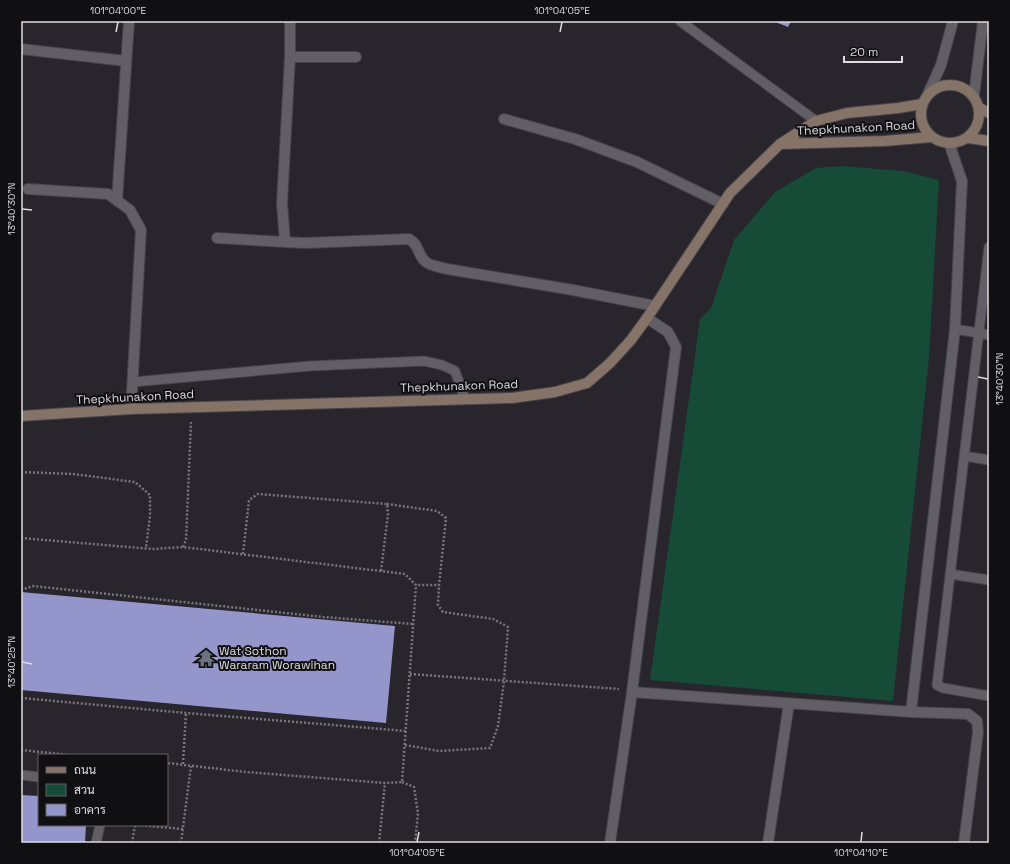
<svg xmlns="http://www.w3.org/2000/svg" width="1010" height="864" viewBox="0 0 1010 864" font-family="'Space Grotesk',Sarabun,sans-serif">
  <style>
    .green { fill: #154b37 }
    .building { fill: #9495cb }
    .lines { fill: none; stroke-linecap: round; stroke-linejoin: round }
    .service-casing { stroke: #464449; stroke-width: 11 }
    .minor-casing { stroke: #464449; stroke-width: 12 }
    .tertiary-casing { stroke: #464449; stroke-width: 12 }
    .secondary-casing { stroke: #464449; stroke-width: 12 }
    .path { stroke: #79767c; stroke-width: 2.5; stroke-dasharray: 2 2; stroke-linecap: butt }
    .service { stroke: #615e65; stroke-width: 9 }
    .minor { stroke: #615e65; stroke-width: 10 }
    .tertiary { stroke: #615e65; stroke-width: 10 }
    .secondary { stroke: #867368; stroke-width: 10 }
    .ticks { fill: none; stroke: #dedce0; stroke-width: 1.5 }
    .labels { text-anchor: middle; dominant-baseline: central; stroke-width: 4; stroke-linejoin: round; paint-order: stroke }
    .street-label { font-size: 12px; fill: #dedce0; stroke: #100f12 }
    .poi-label { font-size: 12px; fill: #dedce0; stroke: #100f12; text-anchor: start }
    .neatline { fill: none; stroke: #dedce0; stroke-width: 1.5 }
    .ticks-label { font-size: 10px; text-anchor: middle; fill: #dedce0 }
  </style>
  <rect width="100%" height="100%" fill="#28252c"/>
  <!-- green -->
  <path class="green" d="M842 166 903 171 939 180 929 358 893 701 650 680 700 319 711 308 734 240 775 192 816 168Z"/>
  <!-- building -->
  <path class="building" d="M773 21H791L788 27Z
    M21 592 395 626 386 723 21 690Z
    M21 795 39 796V825H86L85 843H21Z"/>
  <g class="lines">
    <!-- service casing -->
    <g class="service-casing">
      <path id="service" d="M680 21 816 121
        M989 247 937 685 943 688 989 696
        M955 329 989 335
        M133 382 310 366 424 361 442 365 455 371 465 399
        M964 456 989 460
        M950 574 989 580
        M21 775 39 777
        M96 843 100 825"/>
    </g>
    <!-- minor casing -->
    <g class="minor-casing">
      <path id="minor" d="M290 21V57H356
        M21 49 126 61
        M290 57 282 203 285 242 304 243 409 239C420 245 417 255 426 262 430 266 441 267 447 269L573 290 655 306
        M504 119 575 139 637 162 723 204
        M28 189 108 194 130 210 141 230 131 409
        M117 201 129 21
        M217 238 285 242
        M647 318 668 332 676 347 632 692 911 712 968 714 977 721 978 732 964 843
        M911 712 955 329 962 181 949 143
        M610 843 632 692
        M768 843 789 703"/>
    </g>
    <!-- tertiary casing -->
    <g class="tertiary-casing">
      <path id="tertiary" d="M974 95 983 21
        M927 96 941 65 953 21"/>
    </g>
    <!-- secondary casing -->
    <g class="secondary-casing">
      <path id="secondary" d="M921 114a29 29 0 1 1 58 0a29 29 0 1 1-58 0Z
        M980 108 989 113
        M968 138 989 141
        M780 144 884 141 932 137
        M21 416 131 409 512 398 555 392 587 383 610 363 631 340 647 318 730 193 780 144 816 121 847 113 898 108 922 104"/>
    </g>
    <!-- path -->
    <path class="path" d="M21 472 73 474 135 482 150 495V516L146 548
      M387 504 437 511 446 518 439 585H416
      M21 538 153 549 183 547 405 574 416 585 402 782 385 783 246 772 167 763
      M183 547 186 540 191 422
      M243 554 249 500 258 494 387 504 388 514 381 571
      M21 590 33 586 323 617 413 624
      M410 674 619 689
      M21 698 186 713 406 731
      M405 745 439 751 490 748 498 726 504 681 508 627 493 619 443 612 438 605 439 585
      M21 750 70 755
      M183 764 186 713
      M402 782 414 787 418 813 415 843
      M137 825 183 829
      M132 843 135 825
      M181 843 191 766
      M379 843 385 783"/>
    <!-- service -->
    <use href="#service" class="service"/>
    <!-- minor -->
    <use href="#minor" class="minor"/>
    <!-- tertiary -->
    <use href="#tertiary" class="tertiary"/>
    <!-- secondary -->
    <use href="#secondary" class="secondary"/>
  </g>
  <!-- ticks -->
  <path class="ticks" d="M116 32 118 22M560 32 562 22M22 209 32 210M978 377 988 379M22 662 32 664M417 842 419 832M861 842 862 832"/>
  <!-- icons -->
  <defs>
    <g id="temple-bare" transform="scale(1.38)"><path d="M0-6L5-2H3V0L6.5 2.5H4V6H1.5V3h-3V6H-4V2.5H-6.5L-3 0V-2H-5Z" fill="#6b7280" stroke="#100f12" stroke-width="2.5" paint-order="stroke"/></g>
  </defs>
  <g fill-rule="evenodd">
    <use href="#temple-bare" x="206" y="658"/>
  </g>
  <g class="labels">
    <!-- street labels -->
    <g class="street-label">
      <text transform="translate(856 128) rotate(-3)">Thepkhunakon Road</text>
      <text transform="translate(459 386) rotate(-2)">Thepkhunakon Road</text>
      <text transform="translate(135 397) rotate(-3)">Thepkhunakon Road</text>
    </g>
    <!-- poi labels -->
    <g class="poi-label">
      <text x="219" y="651">Wat Sothon<tspan x="219" dy="14">Wararam Worawihan</tspan></text>
    </g>
  </g>
  <!-- border -->
  <rect width="1010" height="864" fill="none" stroke="#100f12" stroke-width="44"/>
  <!-- legend -->
  <rect x="38" y="754" width="130" height="72" fill="#100f12" stroke="#626164"/>
  <rect x="46" y="767" width="20" height="6" fill="#867368" stroke="#626164"/>
  <text x="74" y="774" font-size="12" fill="#dedce0">ถนน</text>
  <rect x="46" y="784" width="20" height="12" fill="#154b37" stroke="#626164"/>
  <text x="74" y="794" font-size="12" fill="#dedce0">สวน</text>
  <rect x="46" y="804" width="20" height="12" fill="#9495cb" stroke="#626164"/>
  <text x="74" y="814" font-size="12" fill="#dedce0">อาคาร</text>
  <!-- scale -->
  <path d="M844 56v6h58v-6" fill="none" stroke="#dedce0" stroke-width="2"/>
  <text x="850" y="56" font-size="12" fill="#dedce0" stroke="#100f12" stroke-width="3" paint-order="stroke">20 m</text>
  <rect x="22" y="22" width="966" height="820" class="neatline"/>
  <g class="ticks-label">
    <text x="118" y="14">101°04'00"E</text>
    <text x="562" y="14">101°04'05"E</text>
    <text transform="translate(11 209) rotate(-90)" y="4">13°40'30"N</text>
    <text transform="translate(999 379) rotate(-90)" y="4">13°40'30"N</text>
    <text transform="translate(11 662) rotate(-90)" y="4">13°40'25"N</text>
    <text x="417" y="856">101°04'05"E</text>
    <text x="861" y="856">101°04'10"E</text>
  </g>
</svg>
